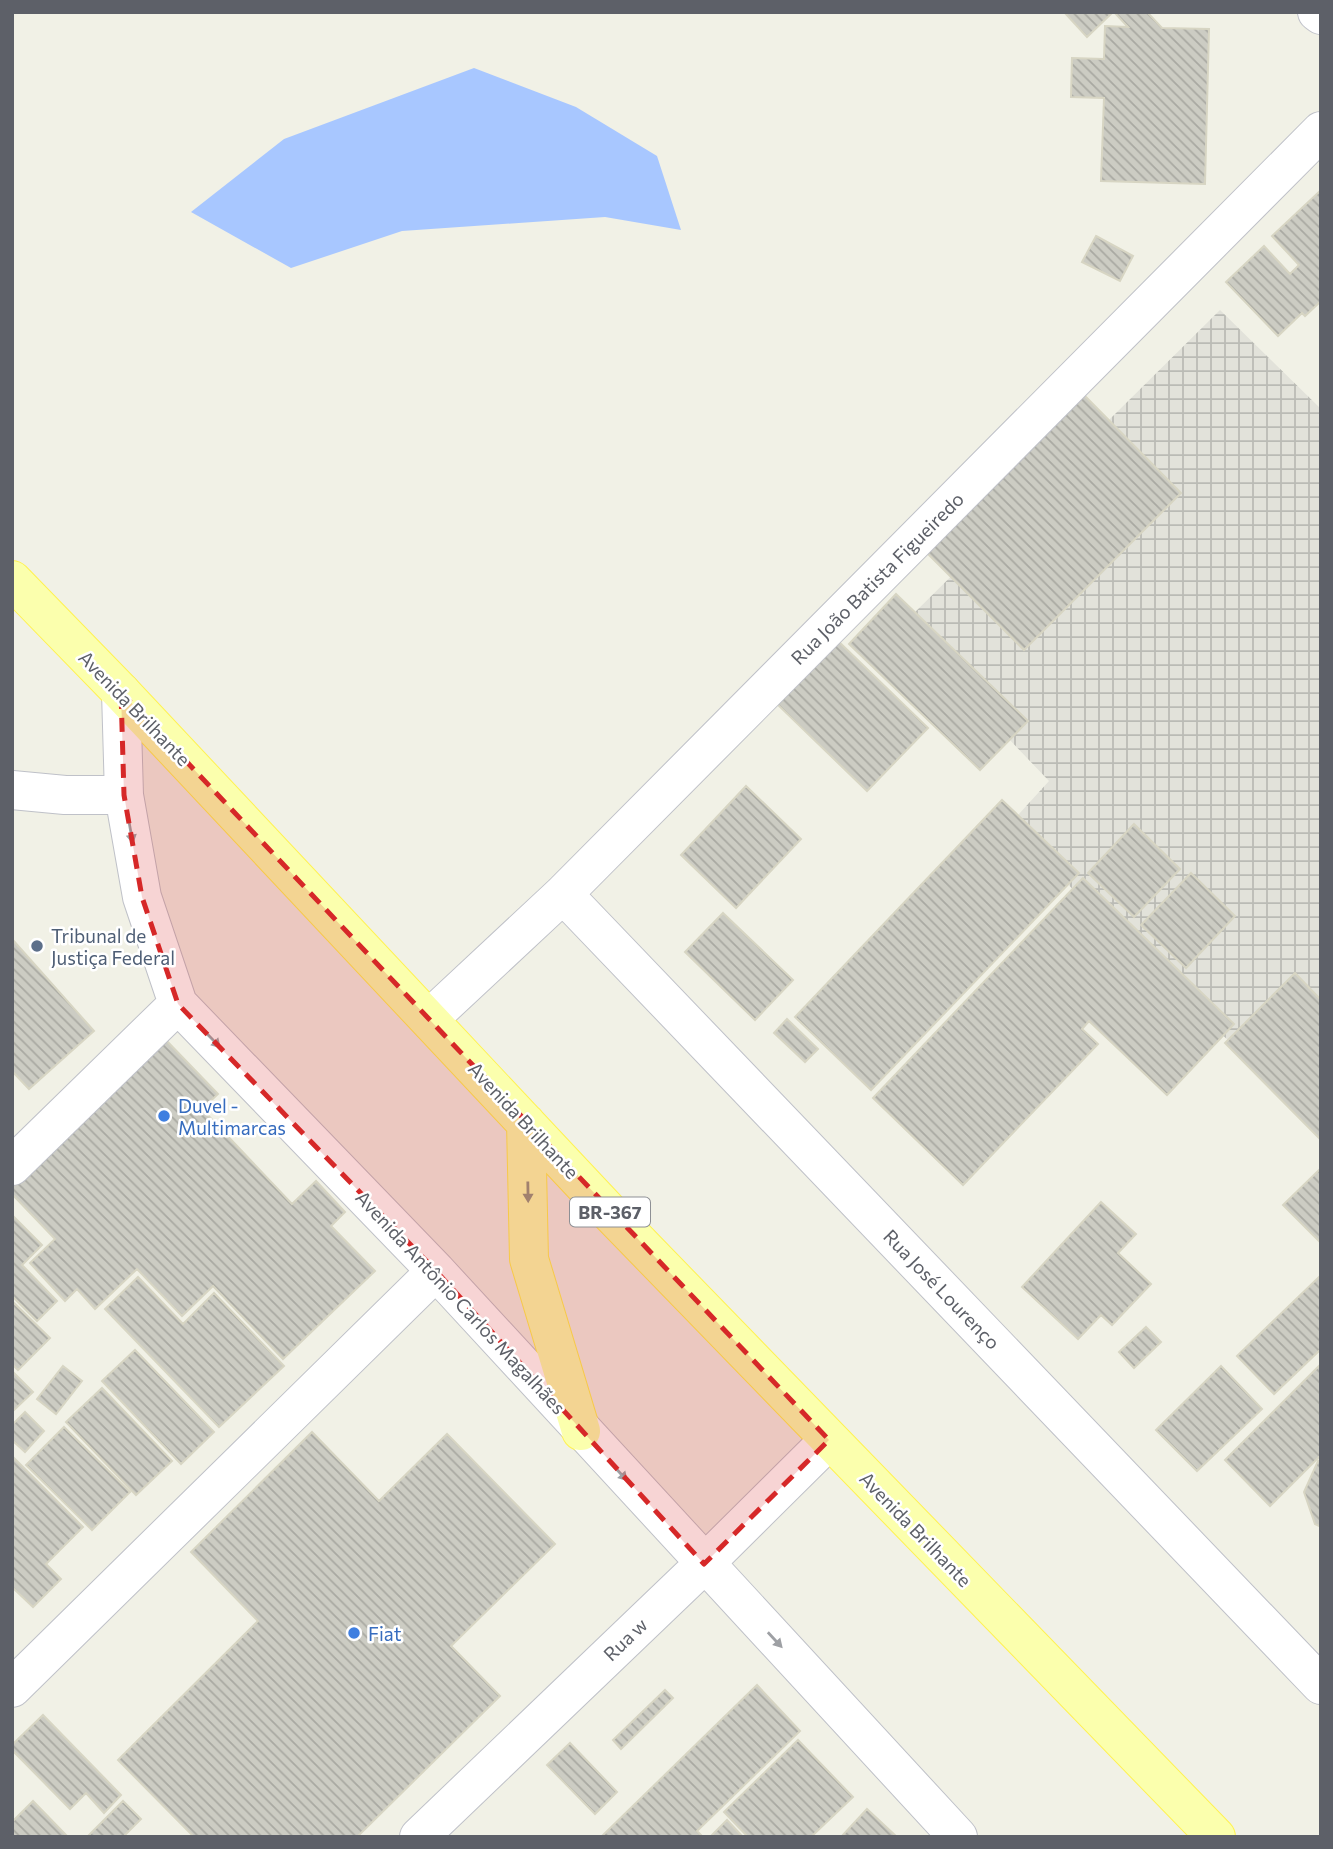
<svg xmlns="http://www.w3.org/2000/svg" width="1333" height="1849" viewBox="0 0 1333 1849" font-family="Commissioner,sans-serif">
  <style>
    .industrial { fill: url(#industrial-grid) }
    .water { fill: #a8c7ff }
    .building { fill: url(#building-back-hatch); stroke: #d7d5c3; stroke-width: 2 }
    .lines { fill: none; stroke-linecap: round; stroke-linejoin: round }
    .street-casing { stroke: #bfc1c8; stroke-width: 40 }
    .secondary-casing { stroke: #c0c2ca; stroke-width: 40 }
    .primary-casing { stroke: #fff251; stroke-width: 40 }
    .street { stroke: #fff; stroke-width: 38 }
    .secondary { stroke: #fff; stroke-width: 38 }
    .primary { stroke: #fbffad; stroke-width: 38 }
    .oneway { fill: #9ea0a4 }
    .oneway2 { fill: #949880 }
    .marked { fill: #d62828; fill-opacity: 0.2; stroke: #d62828; stroke-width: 5; stroke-dasharray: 14 9; stroke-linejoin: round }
    .service-dot { fill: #5c6f8a; stroke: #fff; stroke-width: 2.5 }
    .shop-dot { fill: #3f7fe0; stroke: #fff; stroke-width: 2.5 }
    .labels { text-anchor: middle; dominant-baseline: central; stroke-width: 5; stroke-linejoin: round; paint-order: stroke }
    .shield { fill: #fff; stroke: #8e9095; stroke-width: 2 }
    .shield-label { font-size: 18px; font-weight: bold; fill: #5d6068 }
    .street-label { font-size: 19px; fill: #5d6068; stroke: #fff }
    .service-label { font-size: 19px; fill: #4e5e75; stroke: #fff; text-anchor: start }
    .shop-label { font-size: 19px; fill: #366cbe; stroke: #fff; text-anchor: start }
  </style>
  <defs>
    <pattern id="industrial-grid" width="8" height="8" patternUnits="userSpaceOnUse" patternTransform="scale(1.75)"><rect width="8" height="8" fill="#e2e2da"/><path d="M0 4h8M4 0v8" fill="none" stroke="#babbb5"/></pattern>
    <pattern id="building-back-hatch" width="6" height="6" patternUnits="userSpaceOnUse" patternTransform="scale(1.75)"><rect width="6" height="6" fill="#ccccc3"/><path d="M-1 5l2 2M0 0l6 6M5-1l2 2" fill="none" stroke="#a9a9a2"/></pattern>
  </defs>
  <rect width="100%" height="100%" fill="#f1f1e6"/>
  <!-- industrial -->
  <path class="industrial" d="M1220 310 1321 409V1028L1239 1051 1008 826 1049 781 901 626Z"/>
  <!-- water -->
  <path class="water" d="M474 68 576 107 657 156 681 230 605 217 402 231 291 268 191 212 284 139Z"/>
  <!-- building -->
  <path class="building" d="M1064 12H1113L1087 37Z
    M1114 12H1147L1162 28 1209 29 1205 184 1101 181 1104 98 1071 97 1072 58 1104 59 1105 26 1128 27Z
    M1321 190V301L1305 316 1302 313 1278 336 1226 282 1264 246 1290 274 1299 265 1272 236Z
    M1096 236 1133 256 1120 281 1082 262Z
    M1083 394 1181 493 1024 650 926 552Z
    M896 594 1028 721 980 770 849 644Z
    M836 639 928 728 867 791 775 702Z
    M746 786 801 839 736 908 681 855Z
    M1002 800 1079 873 871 1090 795 1017Z
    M1134 824 1180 869 1134 917 1088 873Z
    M1191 873 1235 916 1186 968 1141 925Z
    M1083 878 1234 1024 1167 1095 1089 1021 1082 1029 1098 1044 963 1185 873 1098Z
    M723 913 793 980 755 1020 685 952Z
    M12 939 94 1031 29 1089 12 1071Z
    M1295 973 1321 1000V1140L1225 1043Z
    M787 1019 818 1049 805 1062 774 1033Z
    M163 1037 218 1094 202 1109 292 1204 316 1181 345 1212 331 1226 375 1271 283 1359 213 1286 182 1316 137 1269 95 1309 77 1289 65 1301 30 1263 55 1239 12 1194V1181Z
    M1321 1168V1243L1283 1205Z
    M1101 1202 1136 1234 1118 1253 1151 1284 1112 1325 1101 1315 1078 1339 1022 1287Z
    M12 1215 42 1245 22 1265 57 1301 37 1321 12 1296Z
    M1321 1275V1349L1274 1394 1237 1356Z
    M138 1277 183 1324 214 1293 284 1366 219 1427 105 1309Z
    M12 1301 50 1338 18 1370 12 1364Z
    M1146 1327 1161 1342 1134 1368 1119 1352Z
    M135 1350 214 1432 181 1464 102 1381Z
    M1321 1364V1455L1270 1506 1225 1460Z
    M63 1366 82 1381 56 1414 37 1399Z
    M1221 1366 1262 1409 1197 1471 1156 1430Z
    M12 1371 33 1392 12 1412Z
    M102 1388 172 1461 136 1495 66 1422Z
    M25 1412 44 1431 25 1452 12 1440V1425Z
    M64 1427 130 1492 92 1530 26 1465Z
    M312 1432 379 1501 447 1434 555 1544 451 1646 500 1696 357 1837H194L118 1760 258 1621 191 1552Z
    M12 1456 83 1527 46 1564 61 1579 33 1607 12 1587Z
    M1321 1460V1527L1315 1524 1304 1492 1318 1461Z
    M757 1685 800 1731 697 1831 703 1837H601Z
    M665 1690 673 1698 621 1749 613 1740Z
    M43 1715 121 1795 104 1813 86 1793 70 1809 12 1750V1745Z
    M798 1740 853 1797 811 1837H748L724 1812Z
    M570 1743 617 1792 595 1814 547 1765Z
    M33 1801 68 1837H12V1822Z
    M123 1801 141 1819 123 1837H87Z
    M867 1809 897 1837H841Z
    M727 1820 743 1837H710Z"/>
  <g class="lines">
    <!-- street casing -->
    <g class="street-casing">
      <path id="street" d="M121 692 124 795 142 897 178 1004 436 1271 958 1837
        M12 790 65 795H124
        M563 894 1321 1685
        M429 1019 563 894 1321 131
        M12 1166 178 1004
        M12 1688 436 1271
        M419 1837 704 1564 829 1440"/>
    </g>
    <!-- secondary casing -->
    <g class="secondary-casing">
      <path id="secondary" d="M1317 12 1321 15"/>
    </g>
    <!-- primary casing -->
    <g class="primary-casing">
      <path id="primary" d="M12 580 121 692 612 1215 1216 1837
        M526 1123 529 1259 581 1431"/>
    </g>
    <!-- street -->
    <use href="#street" class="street"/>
    <!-- secondary -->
    <use href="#secondary" class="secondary"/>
    <!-- primary -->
    <use href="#primary" class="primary"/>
  </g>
  <!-- one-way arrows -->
  <defs><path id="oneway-solid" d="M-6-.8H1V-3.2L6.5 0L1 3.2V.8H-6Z" transform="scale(1.75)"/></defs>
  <g class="oneway">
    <use href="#oneway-solid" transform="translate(131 833) rotate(80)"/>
    <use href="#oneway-solid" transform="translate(213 1040) rotate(46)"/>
    <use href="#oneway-solid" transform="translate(620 1473) rotate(47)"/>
    <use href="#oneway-solid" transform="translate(775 1640) rotate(47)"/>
  </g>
  <use class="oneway2" href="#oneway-solid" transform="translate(528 1192) rotate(89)"/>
  <!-- marked area -->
  <path class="marked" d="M121 692 429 1019 829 1440 704 1564 436 1271 178 1004 142 897 124 795Z"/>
  <!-- markers -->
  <circle class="service-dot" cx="37" cy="946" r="7"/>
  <g class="shop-dot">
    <circle cx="164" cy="1116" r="7"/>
    <circle cx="354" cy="1633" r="7"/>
  </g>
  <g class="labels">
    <!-- shield labels -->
    <rect class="shield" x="570" y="1197.5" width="80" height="29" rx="5"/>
    <g class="shield-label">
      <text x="610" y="1212">BR-367</text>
    </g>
    <!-- street labels -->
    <g class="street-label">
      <text transform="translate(877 578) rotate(-45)">Rua João Batista Figueiredo</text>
      <text transform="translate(135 708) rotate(46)">Avenida Brilhante</text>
      <text transform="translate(524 1120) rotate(47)">Avenida Brilhante</text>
      <text transform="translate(942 1289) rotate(46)">Rua José Lourenço</text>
      <text transform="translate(461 1302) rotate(47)">Avenida Antônio Carlos Magalhães</text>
      <text transform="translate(916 1529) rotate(46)">Avenida Brilhante</text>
      <text transform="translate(625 1639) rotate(-44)">Rua w</text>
    </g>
    <!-- service labels -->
    <g class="service-label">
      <text x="51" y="935">Tribunal de<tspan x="51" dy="22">Justiça Federal</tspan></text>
    </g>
    <!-- shop labels -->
    <g class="shop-label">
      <text x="178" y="1105">Duvel -<tspan x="178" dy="22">Multimarcas</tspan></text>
      <text x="368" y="1633">Fiat</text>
    </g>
  </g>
  <!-- border -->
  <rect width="1333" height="1849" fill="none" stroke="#5d6068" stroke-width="28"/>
</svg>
